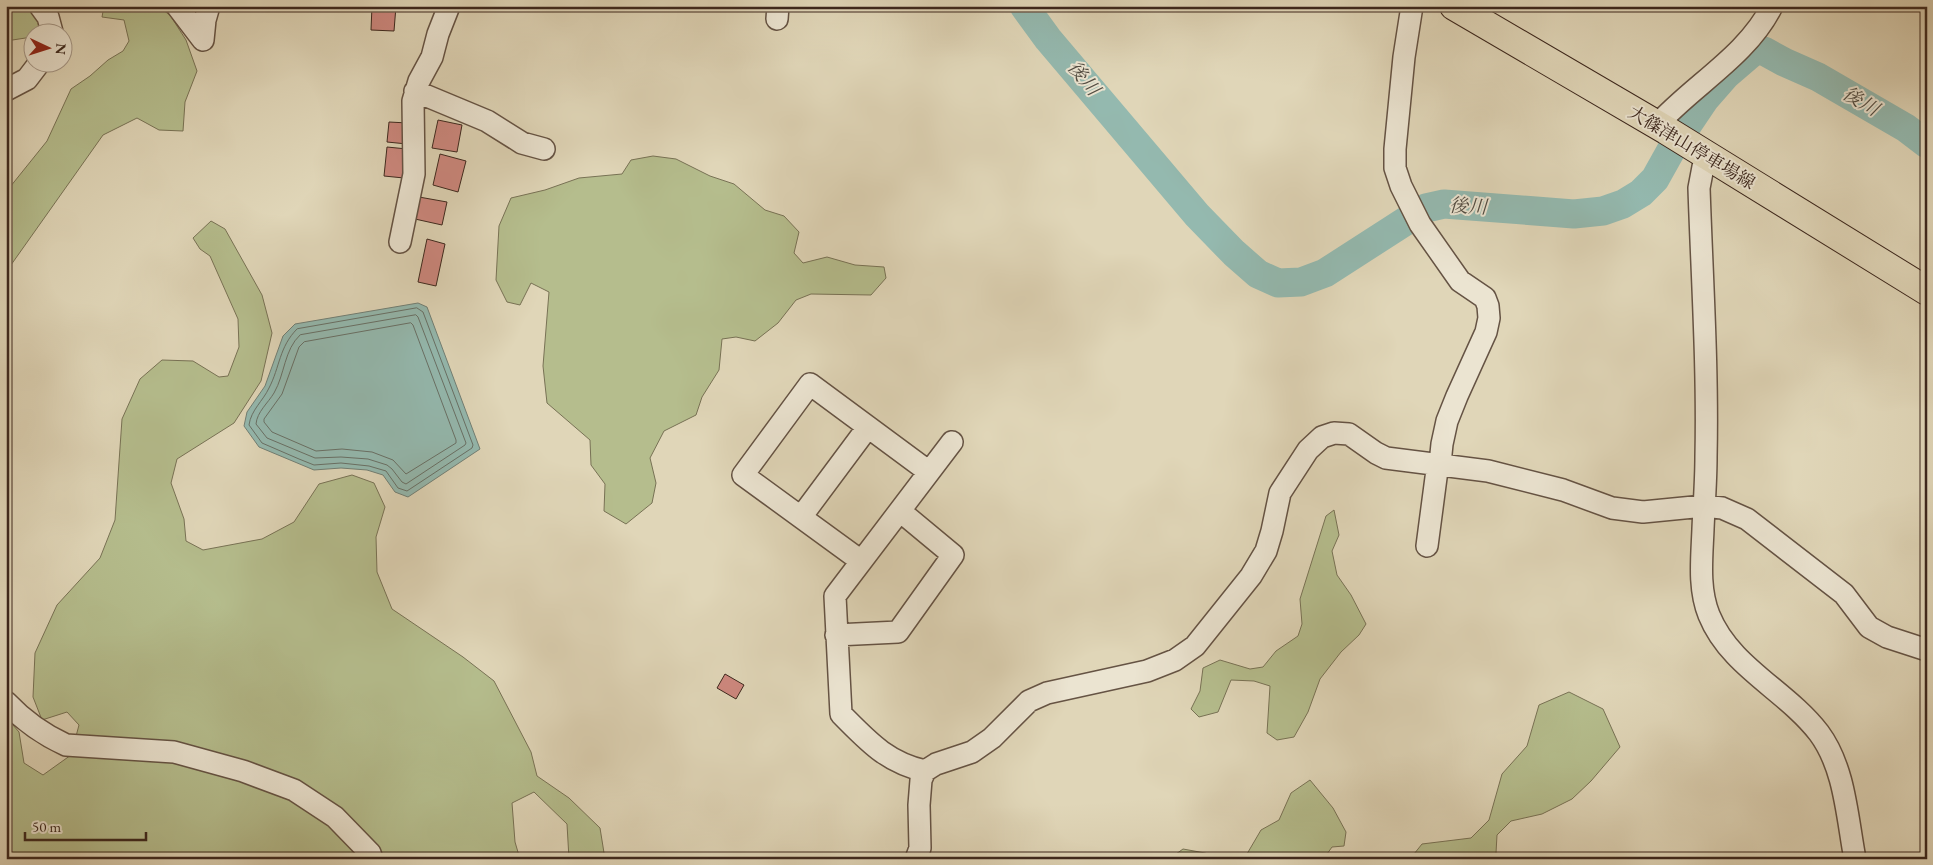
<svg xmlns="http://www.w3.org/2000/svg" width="1933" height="865" viewBox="0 0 1933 865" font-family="'EB Garamond','Noto Serif JP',serif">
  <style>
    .green { fill: #b5bd8d; stroke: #787255 }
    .water { fill: #94b9af; stroke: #717f75 }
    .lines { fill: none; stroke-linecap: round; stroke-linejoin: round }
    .shore { stroke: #687066; stroke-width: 1 }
    .river { stroke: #94b9af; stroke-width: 29 }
    .building { fill: #ce887f; stroke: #3c271d }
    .minor-casing { stroke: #655344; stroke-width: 24 }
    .major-casing { stroke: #3c271d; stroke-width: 30 }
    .minor { stroke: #ebe4d1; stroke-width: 21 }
    .major { stroke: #e0d6b8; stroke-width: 28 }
    .labels { text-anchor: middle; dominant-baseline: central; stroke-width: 4; stroke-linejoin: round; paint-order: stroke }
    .street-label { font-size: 18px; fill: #3c271d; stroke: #ebe4d1 }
    .water-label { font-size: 19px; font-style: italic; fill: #524c42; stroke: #ebe4d1 }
  </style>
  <rect width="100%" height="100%" fill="#e0d6b8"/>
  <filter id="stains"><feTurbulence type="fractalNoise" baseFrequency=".004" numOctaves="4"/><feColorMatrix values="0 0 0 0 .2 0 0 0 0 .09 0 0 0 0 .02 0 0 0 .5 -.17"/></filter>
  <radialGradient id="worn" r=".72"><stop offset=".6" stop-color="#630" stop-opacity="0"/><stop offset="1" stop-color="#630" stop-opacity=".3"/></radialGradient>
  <!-- green -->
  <path class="green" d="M6 6H31L38 11 40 32H32V37L6 41Z
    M104 6H157L170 15 186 40 197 71 185 102 183 131 159 130 137 118 103 135 6 272V192L47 141 71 89 90 76 108 60 123 51 129 41 124 20 102 17Z
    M653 156 676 159 710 176 734 184 765 210 784 216 799 232 794 253 803 263 827 257 855 265 884 267 886 278 871 295 811 294 796 300 778 323 755 341 736 337 722 339 719 370 702 397 696 415 664 431 650 458 656 483 652 503 626 524 604 511 605 484 591 465 590 440 547 403 543 366 549 292 531 283 520 305 507 302 496 280 499 226 511 198 545 190 579 178 622 174 631 160Z
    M211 221 225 229 262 295 272 333 261 381 234 423 177 459 171 483 184 519 186 541 203 550 262 539 294 522 319 484 352 475 374 483 385 507 376 537 377 572 392 609 463 657 494 681 531 752 537 776 569 798 600 828 605 859H569L567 824 534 792 512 803 515 842 520 859H6V717L19 732 24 763 43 775 71 755 79 725 67 712 42 720 33 697 35 653 57 605 100 558 115 520 122 419 140 379 162 360 193 361 219 377 228 376 239 347 238 319 210 256 200 249 193 238Z
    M1334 510 1339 535 1332 551 1337 575 1351 595 1366 624 1359 635 1341 652 1320 679 1308 712 1294 737 1277 740 1267 733 1270 686 1254 681 1231 680 1218 712 1199 717 1191 709 1200 691 1203 668 1220 660 1250 669 1263 667 1276 651 1298 636 1302 624 1300 599 1326 516Z
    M1569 692 1603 709 1620 747 1591 781 1572 799 1542 814 1511 821 1497 835 1496 853 1500 859H1410L1422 844 1471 838 1489 820 1502 774 1527 746 1539 705Z
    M1310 780 1333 808 1346 832 1344 846 1332 847 1327 854 1328 859H1244L1261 830 1279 820 1291 793Z
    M1183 849 1205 853 1222 859H1169Z"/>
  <!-- water -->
  <path class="water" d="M418 303 427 307 480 449 408 497 395 492 383 475 367 470 341 468 314 470 259 447 244 426 247 412 265 386 283 336 295 324Z"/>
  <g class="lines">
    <!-- shore -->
    <path class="shore" d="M417 308 423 312 473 445 472 448 407 491 398 488 386 471 369 466 341 463 314 465 299 459 262 443 249 425C251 410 263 401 269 388 280 367 279 347 297 329Z
      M416 315 418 317 466 443 465 445 406 484 402 482 392 469 387 465 368 459 341 457 315 458 267 438 256 424C257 412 268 403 274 393 285 374 284 350 300 335Z
      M411 323 413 325 456 440V443L406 474 393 460 372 452 342 449 316 451 272 432 264 422V419L282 394 299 347 304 342Z"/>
    <!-- river -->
    <path class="river" d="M1024 6 1048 39 1197 215 1234 253 1258 274 1278 283 1301 282 1325 273 1426 208 1444 204 1574 214 1603 211 1623 204 1641 193 1655 179 1674 145 1705 99 1726 75 1754 51H1764L1784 62 1818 77 1906 128 1927 144"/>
  </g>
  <!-- building -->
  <path class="building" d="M372 6H396L394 31 371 30Z
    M438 120 462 125 457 152 432 148Z
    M389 122 408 123 407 144 387 142Z
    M387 147 407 149 404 178 384 176Z
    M440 154 466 161 458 192 433 185Z
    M419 197 447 202 442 225 415 219Z
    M427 239 445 244 436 286 418 282Z
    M725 674 744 685 736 699 717 688Z"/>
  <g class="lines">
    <!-- minor casing -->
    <g class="minor-casing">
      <path id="minor" d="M40 6 48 17 52 32
        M177 6 203 40
        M1412 6 1404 57 1395 149V168L1401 186 1420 224 1460 281 1485 298 1488 306 1489 318 1486 332 1457 396 1447 421 1442 444 1440 464 1437 470 1427 546
        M777 19 778 6
        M203 40 205 20 209 6
        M6 90 27 79 40 62
        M415 91 487 121 522 143 544 149
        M1657 125C1693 85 1747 56 1772 6
        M1707 156 1703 167 1699 188C1702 278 1708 368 1706 457 1706 481 1704 505 1703 529 1702 557 1698 588 1709 615 1730 667 1786 690 1819 733 1845 768 1847 817 1855 859
        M400 242 414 174 413 101 419 81 432 57 438 34 449 6
        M801 517 868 427
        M861 561 743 475 810 384 929 472
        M836 635 898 632 953 555 900 511
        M6 702C23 720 44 735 66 745L174 752 243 771 294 790 335 817 370 853 372 859
        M925 771C886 762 868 741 841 714L835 596 952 442
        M916 859 920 848 919 805 921 780 925 771 936 764 972 752 992 738 1029 701 1047 693 1147 671 1175 660 1195 646 1251 576 1266 551 1272 531 1280 493 1308 450 1322 437 1334 433 1349 434 1376 453 1386 458 1488 471 1563 490 1612 508 1643 512 1704 506 1722 508 1747 519 1844 594 1869 627 1887 637 1927 650"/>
    </g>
    <!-- major casing -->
    <g class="major-casing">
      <path id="major" d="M1454 6 1666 130 1927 291"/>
    </g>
    <!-- minor -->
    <use href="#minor" class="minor"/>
    <!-- major -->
    <use href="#major" class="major"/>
  </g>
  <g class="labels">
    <!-- street labels -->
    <g class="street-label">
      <text transform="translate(1692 147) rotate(31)">大篠津山停車場線</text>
    </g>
    <!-- water labels -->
    <g class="water-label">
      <text transform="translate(1084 78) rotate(50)">後川</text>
      <text transform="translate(1861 101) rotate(30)">後川</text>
      <text transform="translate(1468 206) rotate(3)">後川</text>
    </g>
  </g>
  <!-- margin -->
  <rect width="1933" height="865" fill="none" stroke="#e0d6b8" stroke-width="25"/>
  <rect x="8" y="8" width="1918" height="850" fill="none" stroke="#3c271d" stroke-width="2.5"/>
  <rect x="12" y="12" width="1908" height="840" fill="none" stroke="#3c271d"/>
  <!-- north arrow -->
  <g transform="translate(48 48) rotate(94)"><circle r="24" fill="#ebe4d1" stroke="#a59889"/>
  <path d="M0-4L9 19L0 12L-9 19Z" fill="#8f2418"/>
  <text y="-8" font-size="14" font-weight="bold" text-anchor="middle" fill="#3c271d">N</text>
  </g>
  <!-- scale -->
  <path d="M25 832v8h121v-8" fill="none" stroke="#3c271d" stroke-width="2.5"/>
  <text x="32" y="832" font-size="15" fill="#3c271d" stroke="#ebe4d1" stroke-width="4" paint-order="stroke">50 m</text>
  <rect width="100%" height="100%" filter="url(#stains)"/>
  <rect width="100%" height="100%" fill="url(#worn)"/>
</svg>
